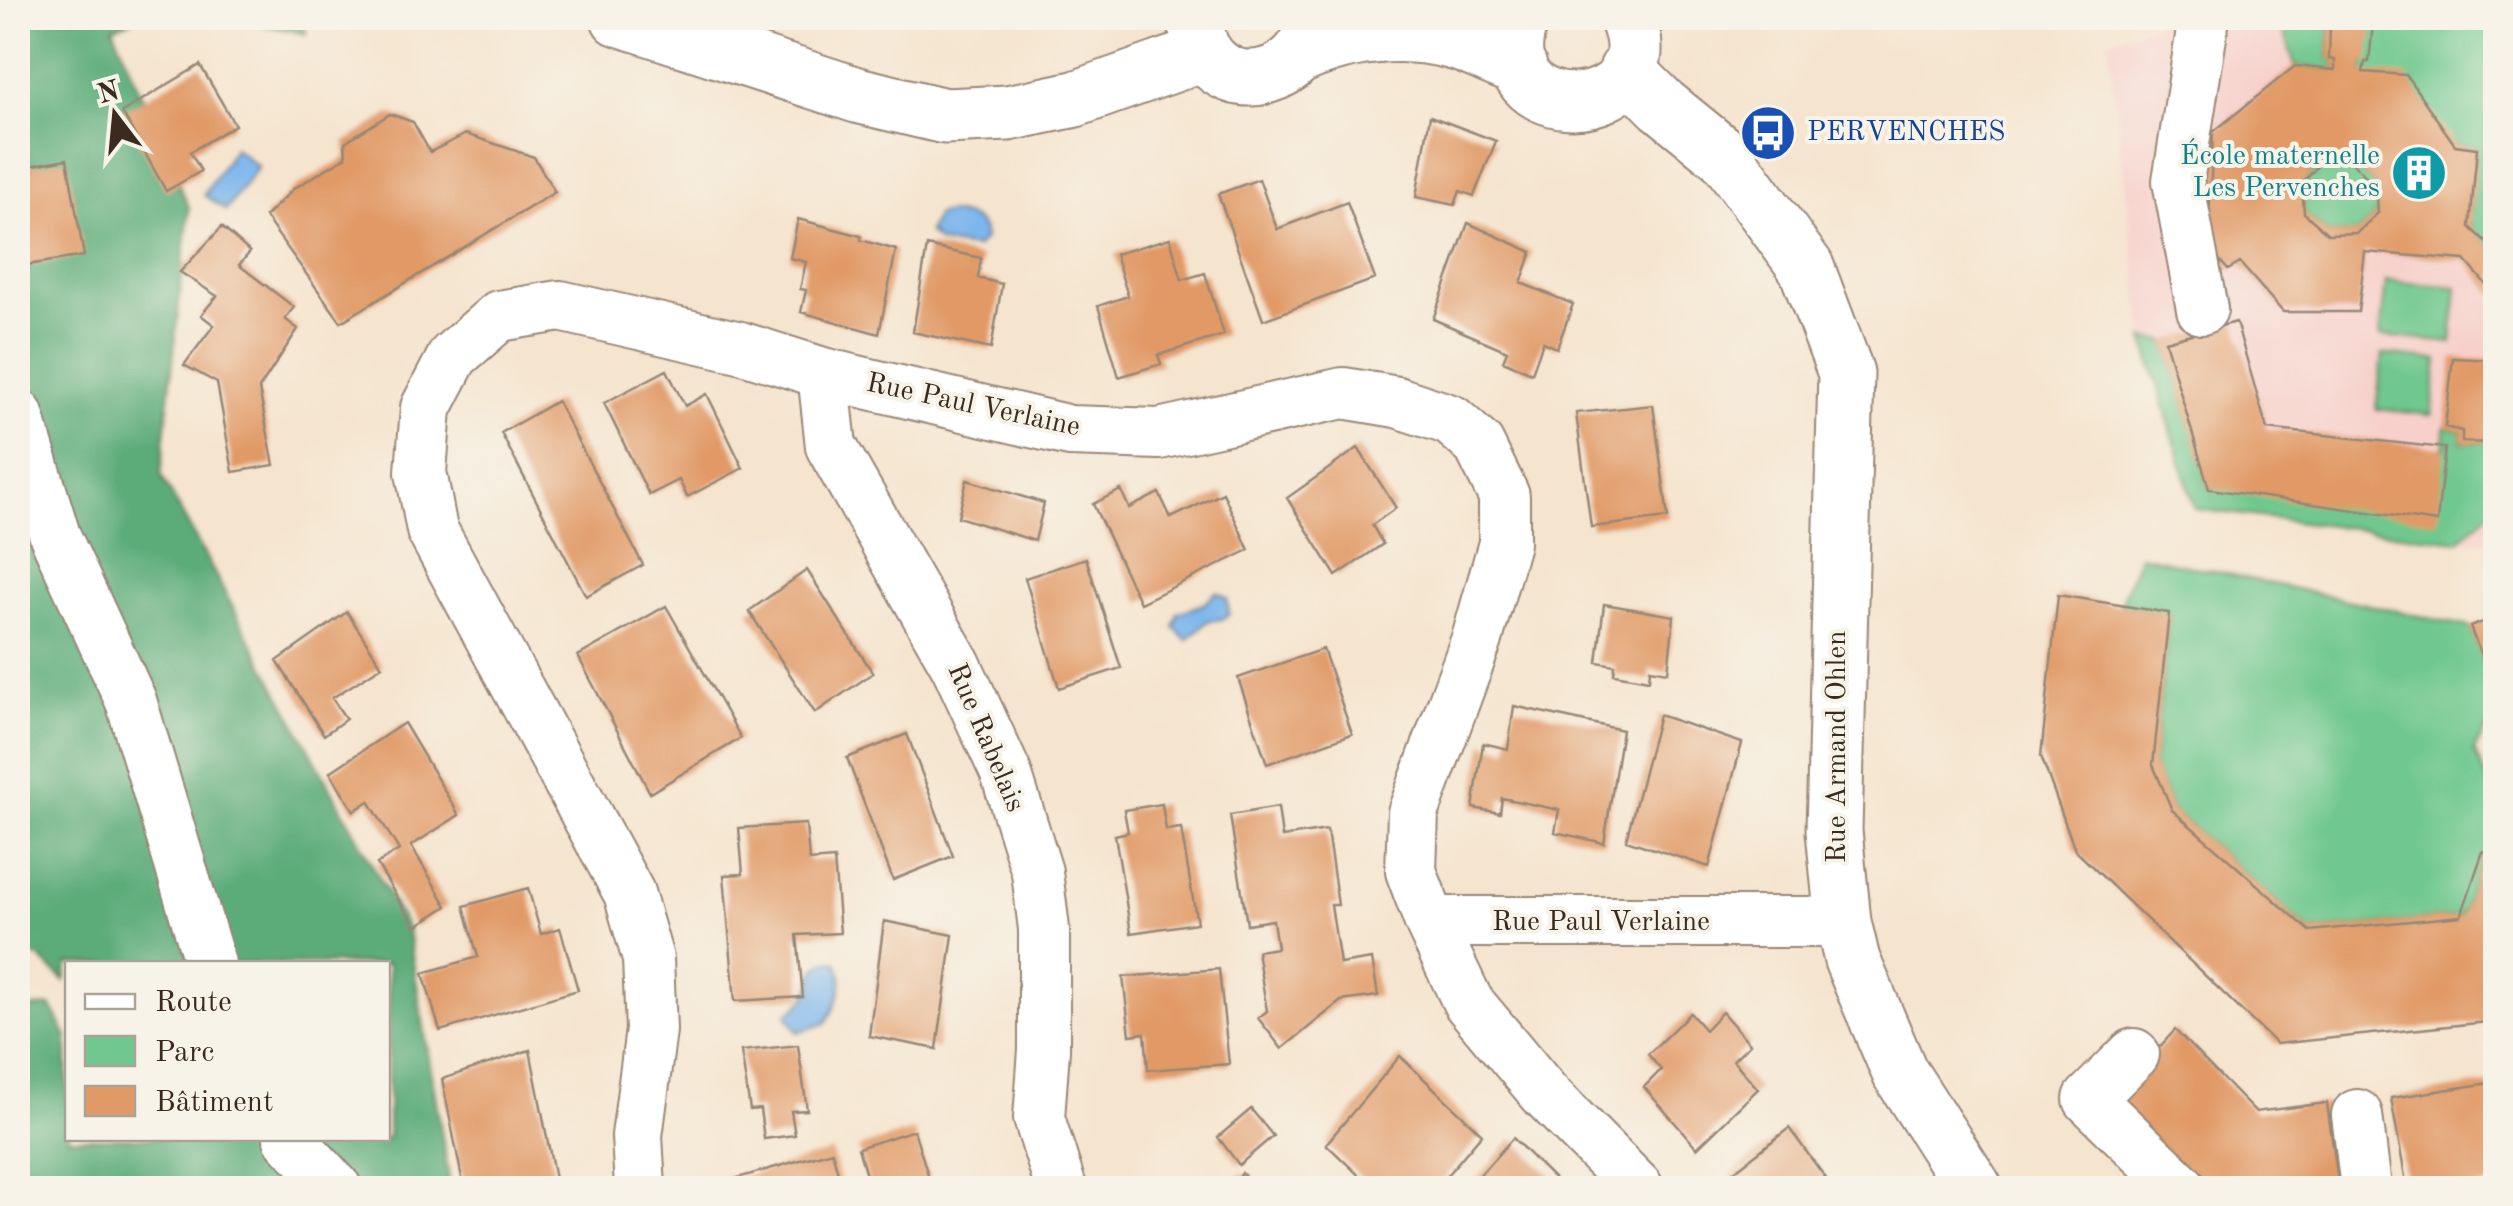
<svg xmlns="http://www.w3.org/2000/svg" width="2513" height="1206" viewBox="0 0 2513 1206" font-family="'Old Standard TT',serif">
  <style>
    .built { fill: #f7d0cb }
    .green { fill: #70c88e; stroke: #567956; stroke-width: 2.5 }
    .forest { fill: #5cac79; stroke: #4c6b4c; stroke-width: 2.5 }
    .water { fill: #7cb6ed; stroke: #5c7086; stroke-width: 2.5 }
    .building { fill: #e19a66; fill-rule: evenodd }
    .lines { fill: none; stroke-linecap: round; stroke-linejoin: round }
    .minor-casing { stroke: #988776; stroke-width: 54 }
    .major-casing { stroke: #988776; stroke-width: 59 }
    .minor { stroke: #fff; stroke-width: 50 }
    .major { stroke: #fff; stroke-width: 55 }
    .labels { text-anchor: middle; dominant-baseline: central; stroke-width: 8; stroke-linejoin: round; paint-order: stroke }
    .transit-label { font-size: 28px; fill: #164399; stroke: #f7f3e8; text-anchor: start }
    .culture-label { font-size: 28px; fill: #0d838f; stroke: #f7f3e8; text-anchor: end }
    .street-label { font-size: 28px; fill: #3b2a1e; stroke: #f7f3e8 }
  </style>
  <rect width="100%" height="100%" fill="#f7f3e8"/>
  <filter id="ink" filterUnits="userSpaceOnUse"><feTurbulence type="fractalNoise" baseFrequency=".01" numOctaves="2"/><feDisplacementMap in="SourceGraphic" scale="20" xChannelSelector="R" yChannelSelector="G"/><feConvolveMatrix kernelMatrix="1 2 1 2 8 2 1 2 1" color-interpolation-filters="sRGB"/></filter>
  <filter id="wash" filterUnits="userSpaceOnUse"><feTurbulence type="fractalNoise" baseFrequency=".0048" numOctaves="4" result="noise"/><feDisplacementMap in="SourceGraphic" scale="40" xChannelSelector="R" yChannelSelector="G"/><feGaussianBlur stdDeviation="2.25" result="paint"/><feColorMatrix in="noise" values="0 0 0 0 0 0 0 0 0 0 0 0 0 0 0 0 0 1.4 0 .05"/><feComposite in="paint" operator="in"/></filter>
  <g filter="url(#wash)">
    <rect width="100%" height="100%" fill="#f5e4ce"/>
    <!-- built -->
    <path class="built" d="M2172 18H2495V544L2195 509 2144 339 2108 41Z"/>
    <!-- green -->
    <path class="green" d="M2280 18H2495V251L2470 227 2477 148 2455 145 2363 72 2373 24H2330L2329 58 2335 60V70L2295 66Z
      M2322 161 2352 162 2376 187 2378 213 2357 233 2328 234 2304 213 2302 184Z
      M2386 281 2457 287 2452 343 2380 336Z
      M2144 339 2165 341 2210 489 2445 448V427L2462 431V442L2495 443V508L2458 541 2195 509Z
      M2383 354 2438 360 2431 415 2376 409Z
      M2139 555 2470 627 2495 692V716L2474 750 2495 799 2496 854 2483 852 2461 916 2310 931 2172 810 2153 765 2169 614 2120 605Z"/>
    <!-- forest -->
    <path class="forest" d="M18 18H138L113 27 189 208 161 475 408 931 449 1179 436 1188H18V1009L51 1006 67 1037 68 1138H388V964H68L65 981 37 956 18 960Z
      M232 18H303L306 34Z"/>
    <!-- water -->
    <path class="water" d="M234 148 258 167 226 210 204 195Z
      M950 213C967 216 984 219 984 239L976 248 939 243 928 232 937 215Z
      M1216 592 1227 598 1229 614 1222 619 1207 621 1187 640 1174 627 1178 613 1204 604Z
      M827 961 837 962C847 985 838 1002 826 1023L798 1032 787 1014C806 1003 812 991 815 969Z"/>
    <g id="blocks">
      <!-- building -->
      <path class="building" d="M2330 23 2373 24 2369 62H2365L2363 72 2406 75 2455 145 2477 148 2470 227 2496 251V296L2465 260 2365 252 2358 312H2283L2240 263 2228 270 2208 246 2213 132 2295 66 2335 70V60L2329 59ZM2322 161 2352 162 2376 187 2378 213 2357 233 2328 234 2304 213 2302 184Z
        M200 65 235 125 190 152 201 171 166 191 122 112Z
        M390 114 413 122 430 152 466 134 534 157 555 192 341 322 265 217 293 189 346 157 345 142Z
        M1430 116 1496 141 1474 196 1460 191 1455 205 1416 197Z
        M67 159 84 256 27 265 18 209V168Z
        M1259 179 1277 229 1347 202 1375 279 1263 320 1218 194Z
        M798 219 861 236V240L896 250 879 334 801 312 806 290 800 289 806 262 790 258Z
        M1468 223 1532 252 1521 283 1573 304 1557 348 1543 342 1532 373 1503 361 1507 351 1433 319Z
        M222 227 250 252 239 265 294 307 285 319 298 329 259 389 274 465 233 472 217 383 184 365 214 325 201 315 217 296 180 272Z
        M1170 238 1182 280 1205 273 1224 335 1158 355 1161 364 1119 377 1098 306 1128 296 1115 254Z
        M927 246 981 258 978 278 1002 284 991 349 913 332Z
        M2236 322 2267 429 2445 448 2437 522 2209 489 2165 341Z
        M2453 358 2496 360V443L2462 442V431L2445 427Z
        M667 370 685 406 707 394 743 468 687 497 679 480 649 495 604 403Z
        M557 401 643 565 586 596 501 433Z
        M1653 405 1668 518 1591 527 1576 413Z
        M1358 448 1396 508 1372 525 1383 544 1336 576 1287 498Z
        M967 480 1044 503 1035 541 958 517Z
        M1121 490 1129 508 1159 493 1171 518 1223 493 1249 550 1140 603 1093 504Z
        M1086 558 1121 668 1059 688 1025 578Z
        M807 570 873 673 815 713 749 611Z
        M2058 595 2169 613 2153 765 2172 810 2310 931 2461 916 2483 851 2496 854V1021L2276 1044 2075 850 2041 756Z
        M1604 604 1674 616 1668 672 1650 669 1649 680 1614 674 1615 665 1597 662Z
        M666 606 741 738 650 793 578 656Z
        M347 612 382 666 332 698 346 719 324 735 277 661Z
        M2496 617V691H2495L2470 627Z
        M1323 649 1352 734 1267 764 1238 678Z
        M1514 706 1622 730 1604 843 1555 832 1559 810 1502 798 1500 813 1473 808 1483 743 1508 749Z
        M1659 715 1742 743 1709 867 1626 840Z
        M404 723 459 815 411 846 447 906 415 927 377 864 399 850 369 801 354 811 330 772Z
        M907 734 953 856 893 880 847 758Z
        M1162 804 1166 830 1181 828 1197 923 1131 933 1115 835 1128 832 1124 810Z
        M1278 807 1282 837 1327 830 1338 905H1331L1340 964 1372 959 1378 996 1341 1001 1282 1049 1258 1018 1267 1011 1257 951 1277 948 1273 920 1247 924 1230 815Z
        M806 824 809 861 834 859 840 933 797 935 803 997 735 1001 724 875 743 874 739 828Z
        M528 888 541 934 560 928 578 990 440 1031 423 973 478 957 464 906Z
        M884 921 953 935 937 1049 869 1036Z
        M1219 969 1229 1064 1148 1070 1145 1033 1130 1035 1123 977Z
        M1722 1012 1750 1044 1733 1060 1758 1089 1697 1148 1644 1087 1661 1070 1648 1054 1690 1013 1705 1030Z
        M2175 1030 2255 1112 2327 1103 2339 1188H2192L2107 1105Z
        M798 1045 807 1110 791 1111 795 1135 764 1139 760 1109 750 1110 741 1051Z
        M530 1050 556 1184 522 1188H464L442 1079Z
        M1400 1056 1482 1134 1436 1188H1372L1326 1144Z
        M2496 1082V1185L2471 1188H2407L2391 1098Z
        M1251 1109 1273 1136 1239 1165 1218 1137Z
        M1789 1128 1833 1188H1737L1728 1176Z
        M914 1130 932 1188H870L858 1148Z
        M1513 1138 1563 1188H1468Z
        M832 1151 842 1188H714L713 1185Z
        M1242 1173 1258 1188H1229Z"/>
    </g>
  </g>
  <g filter="url(#ink)">
    <use href="#blocks" fill-opacity="0" stroke="#988776" stroke-width="2.5"/>
    <g class="lines">
      <!-- minor casing -->
      <g class="minor-casing">
        <path id="minor" d="M2202 309 2178 181 2204 18
          M823 373 831 446 956 665 1006 773 1037 872 1044 929V1050L1039 1118 1061 1188
          M18 415 55 536 131 701 210 964
          M1430 922 1468 1002 1545 1094 1638 1188
          M2134 1054 2089 1099 2181 1188
          M2357 1115 2366 1188
          M289 1138 336 1188
          M640 1188 637 1136 651 1030 648 959 629 893 432 530 421 472 426 408 453 356 499 316 560 306 740 347 823 373 1070 431 1159 434 1343 393 1397 402 1451 420 1479 445 1504 496V543L1477 639 1413 813 1411 871 1430 922H1843"/>
      </g>
      <!-- major casing -->
      <g class="major-casing">
        <path id="major" d="M619 18 857 95 945 116 1008 113 1075 99 1205 53
          M1521 18C1478 133 1673 124 1627 18
          M1196 20C1197 30 1198 43 1204 52 1235 100 1304 76 1314 25
          M1302 55C1350 35 1402 28 1454 42 1476 48 1496 61 1519 67
          M1627 70 1662 105 1726 157 1806 267 1846 373 1834 831 1843 922 1852 960 1900 1073 1974 1188"/>
      </g>
      <!-- minor -->
      <use href="#minor" class="minor"/>
      <!-- major -->
      <use href="#major" class="major"/>
    </g>
  </g>
  <!-- icons -->
  <defs>
    <g id="bus-disc" transform="scale(2.875)"><circle r="9.5" fill="#1a4fb4" stroke="#f7f3e8"/><path d="M-5-6H5V4H4V6H2V4H-2V6H-4V4H-5ZM-3.5-4V0h7V-4ZM-3.5 1.2v1.5H-2V1.2ZM2 1.2v1.5H3.5V1.2Z" fill="#fff"/></g>
    <g id="building-disc" transform="scale(2.875)"><circle r="9.5" fill="#0f9aa8" stroke="#f7f3e8"/><path d="M-4-6H4V6H1V3H-1V6H-4ZM-2.5-4.3h1.7v1.8h-1.7ZM.8-4.3h1.7v1.8H.8ZM-2.5-1h1.7V.8h-1.7ZM.8-1h1.7V.8H.8Z" fill="#fff"/></g>
  </defs>
  <g fill-rule="evenodd">
    <use href="#bus-disc" x="1768" y="133"/>
    <use href="#building-disc" x="2419" y="173"/>
  </g>
  <g class="labels">
    <!-- transit labels -->
    <g class="transit-label">
      <text x="1807" y="133">PERVENCHES</text>
    </g>
    <!-- culture labels -->
    <g class="culture-label">
      <text x="2380" y="157">École maternelle<tspan x="2380" dy="32">Les Pervenches</tspan></text>
    </g>
    <!-- street labels -->
    <g class="street-label">
      <text transform="translate(973 406) rotate(12)">Rue Paul Verlaine</text>
      <text transform="translate(985 738) rotate(67)">Rue Rabelais</text>
      <text transform="translate(1838 747) rotate(-90)">Rue Armand Ohlen</text>
      <text x="1601" y="923">Rue Paul Verlaine</text>
    </g>
  </g>
  <!-- margin -->
  <rect width="2513" height="1206" fill="none" stroke="#f7f3e8" stroke-width="60"/>
  <!-- legend -->
  <rect x="65" y="961" width="325" height="180" fill="#f7f3e8" stroke="#aca397" stroke-width="2.5"/>
  <rect x="85" y="994" width="50" height="15" fill="#ffffff" stroke="#aca397" stroke-width="2.5"/>
  <text x="155" y="1011" font-size="30" fill="#3b2a1e">Route</text>
  <rect x="85" y="1036" width="50" height="30" fill="#70c88e" stroke="#aca397" stroke-width="2.5"/>
  <text x="155" y="1061" font-size="30" fill="#3b2a1e">Parc</text>
  <rect x="85" y="1086" width="50" height="30" fill="#e19a66" stroke="#aca397" stroke-width="2.5"/>
  <text x="155" y="1111" font-size="30" fill="#3b2a1e">Bâtiment</text>
  <!-- north arrow -->
  <g transform="translate(115 115) rotate(344)" stroke="#f7f3e8" stroke-width="8" paint-order="stroke">
  <path d="M0-8L18 38L0 25L-18 38Z" fill="#3b2a1e"/>
  <text y="-15" font-size="28" font-weight="bold" text-anchor="middle" fill="#3b2a1e">N</text>
  </g>
</svg>
